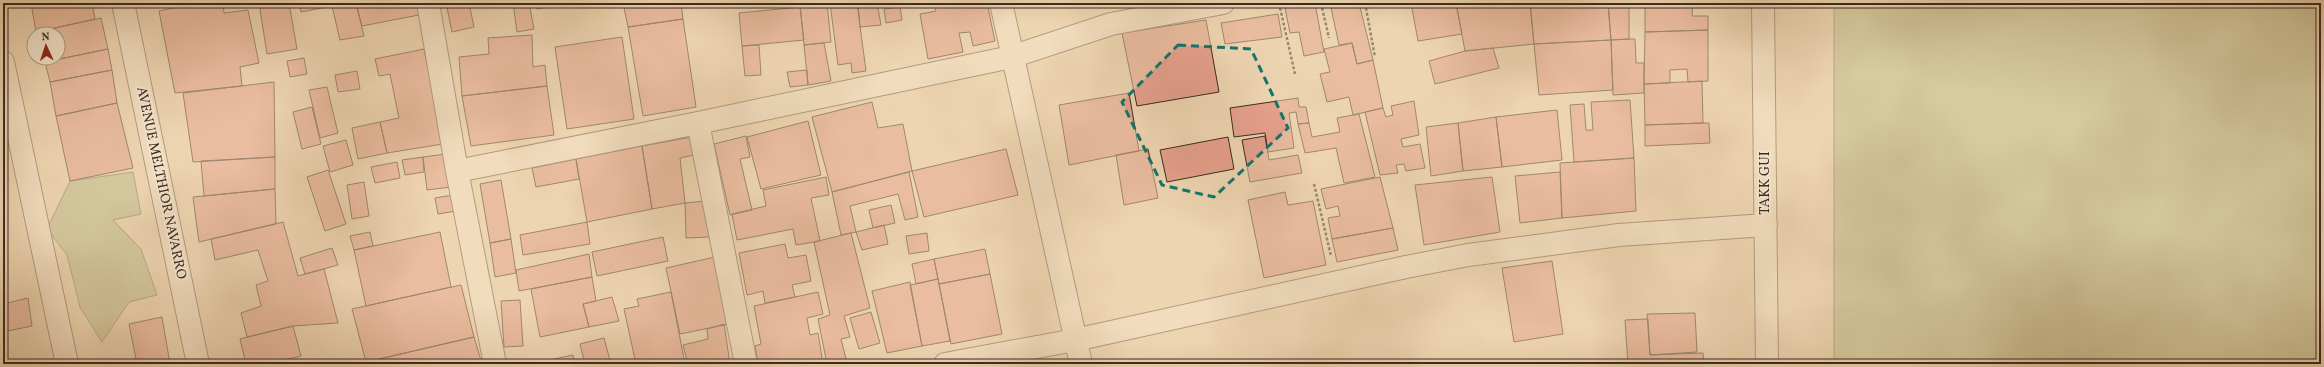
<svg xmlns="http://www.w3.org/2000/svg" width="2324" height="367" viewBox="0 0 2324 367" font-family="Vollkorn,serif">
  <style>
    .green { fill: #b9bd8b; stroke: #7a7456 }
    .building { fill: #e6a08d; stroke: #3b2b21 }
    .lines { fill: none; stroke-linecap: round; stroke-linejoin: round }
    .minor-casing { stroke: #685645; stroke-width: 24 }
    .path { stroke: #3b2b21; stroke-width: 2.5; stroke-dasharray: 3 2; stroke-linecap: butt }
    .minor { stroke: #f4e4cc; stroke-width: 22 }
    .marked { fill: none; stroke: #0f766e; stroke-width: 3; stroke-dasharray: 8 5; stroke-linejoin: round }
    .labels { text-anchor: middle; dominant-baseline: central; stroke-width: 4; stroke-linejoin: round; paint-order: stroke }
    .street-label { font-size: 14px; fill: #3b2b21; stroke: #f4e4cc }
  </style>
  <rect width="100%" height="100%" fill="#eed5b1"/>
  <filter id="stains"><feTurbulence type="fractalNoise" baseFrequency=".005" numOctaves="4"/><feColorMatrix values="0 0 0 0 .2 0 0 0 0 .09 0 0 0 0 .02 0 0 0 .5 -.17"/></filter>
  <radialGradient id="worn" r=".72"><stop offset=".6" stop-color="#630" stop-opacity="0"/><stop offset="1" stop-color="#630" stop-opacity=".3"/></radialGradient>
  <!-- green -->
  <path class="green" d="M1834 3H2321V364H1834Z
    M133 172 141 214 113 220 141 249 157 295 129 302 102 342 80 307 67 255 47 229 70 181Z"/>
  <!-- building -->
  <path class="building" d="M31 3H92L95 19 36 32Z
    M196 3H223L224 13 248 10 259 63 240 67 242 86 175 93 159 11Z
    M259 3H289L297 49 267 54Z
    M299 3H356L364 36 340 40 332 6 301 12Z
    M356 3H417L419 15 362 26Z
    M446 3H469L474 27 452 32Z
    M513 3H529L534 29 517 32Z
    M535 3H554L555 6 537 9Z
    M623 3H681L683 19 628 27Z
    M827 3 831 42 804 45 800 5Z
    M830 3H857L866 71 852 73 851 63 838 65Z
    M877 3 881 25 860 27 858 4Z
    M934 3H987L995 41 973 46 970 32 959 33 963 52 928 59 920 14 936 11Z
    M1315 3 1324 52 1304 56 1299 32 1290 33 1285 8Z
    M1330 3H1359L1373 60 1357 64 1352 43 1339 45Z
    M1411 3H1456L1462 34 1418 41Z
    M1456 3H1530L1534 44 1465 51Z
    M1530 3H1608L1611 40 1534 44Z
    M1608 3H1629V39L1611 40Z
    M1645 3H1693L1692 16H1708V30L1645 32Z
    M800 7 804 40 742 46 739 13Z
    M900 7 902 20 886 23 884 9Z
    M1278 14 1282 37 1225 44 1221 23Z
    M101 18 108 49 45 62V58H58V34H41V31Z
    M683 19 696 107 643 116 628 27Z
    M1206 20 1219 92 1137 106 1122 33Z
    M1708 30V81L1688 82 1687 69 1670 70V83L1644 84 1645 32Z
    M532 35 533 67 545 65 547 86 462 96 459 57 489 54 488 38Z
    M622 37 634 119 567 129 555 47Z
    M1629 39H1635L1636 63H1644V93L1613 95 1611 40Z
    M1611 40 1613 90 1539 95 1534 44Z
    M824 43 831 81 808 85 804 45Z
    M1352 43 1357 64 1373 60 1383 108 1353 115 1349 97 1327 102 1320 74 1330 72 1324 49Z
    M759 45 761 75 745 76 742 46Z
    M1493 48 1499 68 1435 84 1429 61 1465 51Z
    M108 49 112 70 50 82 45 62Z
    M424 49 443 144 387 153 380 122 399 118 390 74 379 76 375 59Z
    M304 58 307 74 290 77 287 61Z
    M112 70 117 103 56 116 50 82Z
    M807 70 808 85 790 87 787 72Z
    M357 71 360 89 338 92 335 75Z
    M1702 81 1703 123 1645 125 1644 84Z
    M274 82 275 157 193 162 183 93Z
    M547 86 554 135 471 146 462 96Z
    M327 87 338 133 320 138 309 90Z
    M1129 93 1139 151 1069 165 1059 105Z
    M1298 98 1299 107H1306L1309 123 1298 124 1296 112 1289 113 1294 148 1268 152 1265 133 1234 137 1230 108Z
    M1630 100 1634 158 1574 162 1570 105 1584 104 1586 130H1593L1591 102Z
    M1414 101 1419 135 1401 139 1403 147 1420 144 1425 168 1406 171 1404 164 1396 165 1398 173 1380 175 1365 112 1383 108 1386 117 1393 115 1391 106Z
    M872 102 878 128 903 124 912 171 832 192 812 117Z
    M117 103 133 168 70 181 56 116Z
    M312 107 321 144 302 149 293 112Z
    M1557 110 1562 160 1502 167 1496 117Z
    M1359 114 1375 177 1344 183 1336 148 1305 153 1298 124 1309 123 1312 137 1340 132 1337 118Z
    M1496 117 1502 167 1463 171 1458 123Z
    M808 121 821 175 761 189 747 137Z
    M380 122 387 153 358 159 352 128Z
    M1458 123 1463 171 1431 176 1426 127Z
    M1703 123H1709L1710 143 1645 146V125Z
    M746 136 750 157 740 159 752 210 730 215 714 144Z
    M1265 136 1269 160 1298 155 1302 173 1250 182 1242 140Z
    M692 137 694 155 680 158 685 203 652 209 642 146Z
    M1228 137 1234 169 1167 182 1160 150Z
    M346 140 353 165 330 172 323 146Z
    M642 146 652 209 587 222 576 159Z
    M1006 149 1018 195 924 217 912 171Z
    M1148 149 1158 198 1124 205 1116 155Z
    M446 154 451 187 427 190 423 157Z
    M275 157V189L204 196 201 161Z
    M423 157 424 172 405 175 402 160Z
    M1634 158 1636 211 1562 218 1560 163Z
    M576 159 579 179 536 187 532 168Z
    M397 162 400 178 375 183 371 167Z
    M3 168 7 191H3Z
    M328 170 346 224 325 231 307 177Z
    M909 172 918 217 905 220 898 194 850 206 856 232 841 235 832 192Z
    M1560 172 1562 218 1520 223 1515 176Z
    M826 177 829 195 811 198 820 241 796 245 793 229 737 240 732 214 766 206 763 190Z
    M1380 177 1393 228 1332 239 1328 218 1340 216 1338 206 1326 209 1321 189Z
    M1492 177 1500 232 1424 245 1415 185Z
    M501 180 511 239 490 243 480 184Z
    M364 182 369 216 352 219 347 185Z
    M275 189 276 224 199 242 193 197Z
    M1285 192 1288 205 1313 201 1326 265 1264 278 1248 200Z
    M453 195 456 211 438 214 435 198Z
    M706 201 709 237 686 238 685 203Z
    M891 205 895 223 873 228 869 210Z
    M283 222 298 276 324 269 338 323 293 326 247 337 241 313 261 306 256 285 268 281 258 250 215 260 211 239Z
    M587 222 590 244 523 255 520 235Z
    M884 225 888 244 862 250 856 232Z
    M1393 228 1398 250 1337 262 1332 239Z
    M370 232 373 246 354 250 350 236Z
    M440 232 451 287 366 306 354 250Z
    M851 233 870 308 844 316 850 337 841 339 847 363 827 364 818 319 830 315 814 242Z
    M927 233 929 251 909 254 906 236Z
    M663 237 668 261 597 276 592 252Z
    M511 239 516 273 495 277 490 243Z
    M785 244 788 258 806 255 811 281 792 285 795 297 765 303 763 291 747 295 739 253Z
    M332 248 338 265 305 274 300 258Z
    M985 249 990 274 939 284 934 259Z
    M589 254 592 277 519 291 516 270Z
    M715 257 729 324 680 334 666 268Z
    M934 259 938 279 916 284 912 264Z
    M1552 261 1563 334 1514 342 1502 268Z
    M990 274 1002 334 951 344 939 284Z
    M592 277 596 301 583 304 589 327 540 337 531 289Z
    M938 279 950 341 922 346 910 285Z
    M910 282 922 346 887 353 872 291Z
    M461 285 474 337 366 362 352 309Z
    M671 292 685 364H636L624 309 639 306 637 299Z
    M818 292 823 314 807 318 810 335 818 333 823 364H758L755 346 761 344 754 306Z
    M612 297 619 321 589 327 583 304Z
    M28 298 32 326 3 332V304Z
    M520 300 523 346 504 347 501 301Z
    M871 312 880 343 859 349 850 318Z
    M1695 313 1697 352 1650 355 1647 314Z
    M162 317 170 364H110L136 359 129 324Z
    M1648 319 1650 355 1703 353 1704 364H1628L1625 320Z
    M724 324 730 364H688L683 345 708 339 707 329Z
    M293 326 301 356 267 364H246L240 339Z
    M474 337 482 364H380L379 359Z
    M604 338 611 364H585L580 344Z
    M573 355 575 364H530Z
    M340 359 341 364H320Z"/>
  <g class="lines">
    <!-- minor casing -->
    <g class="minor-casing">
      <path id="minor" d="M123 3 198 364
        M428 3 457 171 495 364
        M1001 3 1081 364
        M1763 3 1767 364
        M3 62 67 364
        M698 123 746 364
        M457 171 698 123 1011 57 1111 24 1223 3
        M945 364 1075 340 1406 267 1468 255 1619 235 1766 225"/>
    </g>
    <!-- path -->
    <path class="path" d="M1279 3 1295 74
      M1321 3 1329 38
      M1365 3 1375 57
      M1314 184 1331 256"/>
    <!-- minor -->
    <use href="#minor" class="minor"/>
  </g>
  <!-- marked area -->
  <path d="M0 0H2324V367H0ZM1178 45 1251 49 1288 128 1214 197 1162 185 1122 102Z" fill="#eed5b1" fill-opacity=".55" fill-rule="evenodd"/>
  <path class="marked" d="M1178 45 1251 49 1288 128 1214 197 1162 185 1122 102Z"/>
  <g class="labels">
    <!-- street labels -->
    <g class="street-label">
      <text transform="translate(161 183) rotate(78)">AVENUE MELTHIOR NAVARRO</text>
      <text transform="translate(1765 183) rotate(-90)">TAKK GUI</text>
    </g>
  </g>
  <!-- margin -->
  <rect width="2324" height="367" fill="none" stroke="#eed5b1" stroke-width="16"/>
  <rect x="4" y="4" width="2316" height="359" fill="none" stroke="#3b2b21" stroke-width="2"/>
  <rect x="8" y="8" width="2308" height="351" fill="none" stroke="#3b2b21"/>
  <!-- north arrow -->
  <g transform="translate(46 46) rotate(357)"><circle r="19" fill="#f4e4cc" stroke="#aa9a88"/>
  <path d="M0-3L7 15L0 10L-7 15Z" fill="#8f2418"/>
  <text y="-6" font-size="11" font-weight="bold" text-anchor="middle" fill="#3b2b21">N</text>
  </g>
  <rect width="100%" height="100%" filter="url(#stains)"/>
  <rect width="100%" height="100%" fill="url(#worn)"/>
</svg>
